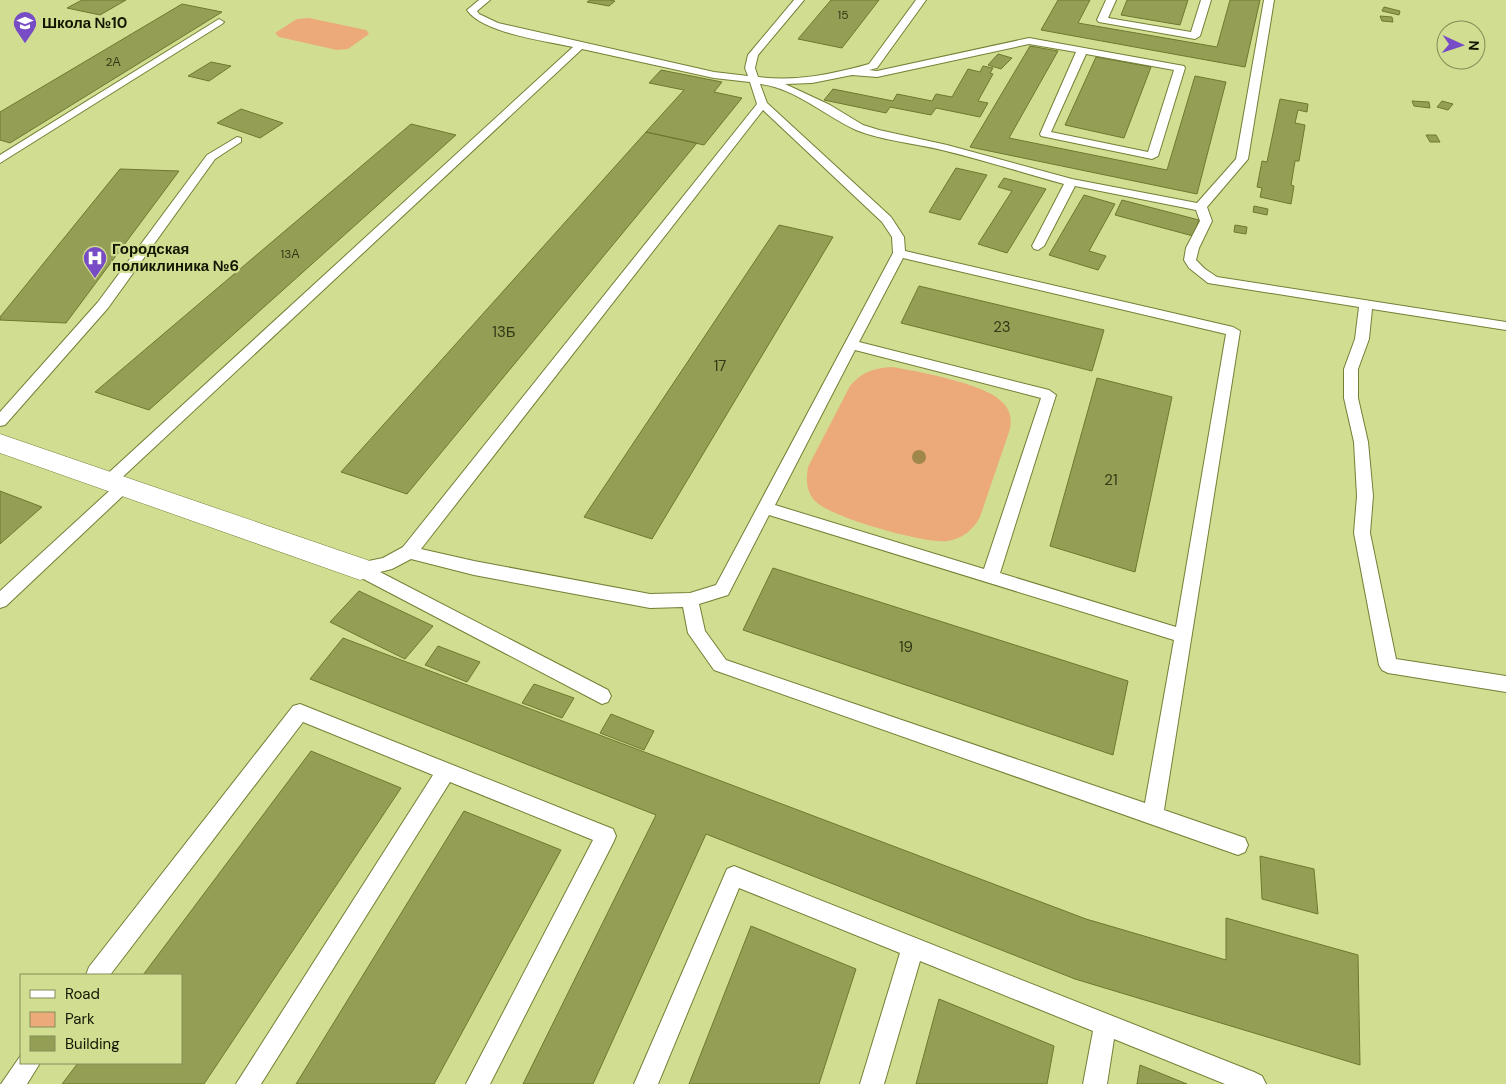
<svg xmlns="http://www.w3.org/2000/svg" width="1506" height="1084" viewBox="0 0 1506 1084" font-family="'DM Sans',sans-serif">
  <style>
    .green { fill: #ecaa7b }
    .building { fill: #949f55; stroke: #6f792e }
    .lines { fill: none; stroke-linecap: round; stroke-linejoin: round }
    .service-casing { stroke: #757f35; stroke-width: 2 }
    .minor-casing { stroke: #757f35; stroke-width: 1 }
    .service { fill: #fff; fill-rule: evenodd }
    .minor { fill: #fff; fill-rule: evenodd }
    .tree { fill: #a0874c }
    .labels { text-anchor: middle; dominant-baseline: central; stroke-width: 4.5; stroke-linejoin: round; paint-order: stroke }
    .far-number-label { font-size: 12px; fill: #323815 }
    .far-poi-label { font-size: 15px; font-weight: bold; fill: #121500; stroke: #d1dd91; text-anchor: start }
    .number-label { font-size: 15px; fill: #323815 }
  </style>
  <rect width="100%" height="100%" fill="#d1dd91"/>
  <!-- green -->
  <path class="green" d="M309 18 366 30 369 34 348 49 337 50 279 37 275 33 297 19Z
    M892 367C917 371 985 384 1001 401 1010 409 1012 417 1010 429L980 517C973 530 962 539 947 541 925 544 828 517 814 500 806 490 806 479 808 467L850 386C862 372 874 368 892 367Z"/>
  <!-- building -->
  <path class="building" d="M82 0H126L100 15 67 8Z
    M590 0H609L615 1 609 6 587 2Z
    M831 0H879L842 48 798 39Z
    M1058 0H1090L1078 23 1217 47 1230 0H1260L1245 67 1041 30Z
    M1127 0H1188L1180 25 1121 15Z
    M182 4 222 12 10 143 0 140V112Z
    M1384 7 1400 11 1399 15 1382 11Z
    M1380 16 1392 17 1393 22 1382 21Z
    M1030 46 1058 51 1009 138 1167 170 1195 76 1226 82 1197 194 970 147Z
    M998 54 1012 58 1001 69 988 65Z
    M1096 57 1151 67 1124 138 1065 125Z
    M211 62 231 66 209 81 188 76Z
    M983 66 993 68 990 73 993 74 978 101 988 103 980 117 936 108 931 115 890 107 886 113 824 100 833 89 893 101 897 94 932 101 936 94 952 97 968 69 980 72Z
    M661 70 722 82 714 92 742 98 704 145 646 132 684 90 649 83Z
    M1280 99 1308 104 1307 112 1298 110 1295 123 1305 125 1299 161H1295L1291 185 1294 186 1291 204 1260 197 1262 188 1257 187 1262 161 1267 162Z
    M1412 101 1429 102 1430 108 1414 106Z
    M1442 101 1453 104 1448 110 1437 107Z
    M241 109 283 123 260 138 217 123Z
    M411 124 456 135 149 410 95 392Z
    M646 132 697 143 407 494 341 472Z
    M1426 135H1436L1440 142H1430Z
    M956 168 987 175 960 220 929 212Z
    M120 169 179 171 66 323 0 320V317Z
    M1004 178 1046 189 1007 253 978 244 1012 191 998 187Z
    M1084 195 1115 204 1089 251 1106 256 1098 270 1049 255Z
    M1122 200 1199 220 1193 236 1115 215Z
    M1254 206 1268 209 1267 215 1253 212Z
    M779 225 833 237 652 539 584 517Z
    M1235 225 1247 227 1246 234 1234 232Z
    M919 286 1104 330 1092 371 901 323Z
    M1097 378 1172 397 1135 572 1050 546Z
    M0 491 42 507 0 544Z
    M773 568 1128 681 1113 755 743 630Z
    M359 591 433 626 405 659 330 622Z
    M343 638 1086 919 1226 960V918L1358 955 1360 1065 1075 979 706 834 593 1084H523L656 815 310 679Z
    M438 646 480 662 467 682 425 665Z
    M534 684 574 698 562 718 522 703Z
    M611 714 654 731 644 750 600 733Z
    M311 751 401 788 204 1084H62L78 1063H181V975H143Z
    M464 811 561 850 434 1084H296Z
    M1260 856 1314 869 1318 914 1262 899Z
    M751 926 856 969 819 1084H689Z
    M939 999 1054 1046 1047 1084H916Z
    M1140 1065 1187 1084H1137Z"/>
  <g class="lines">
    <!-- service casing -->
    <g class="service-casing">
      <path id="service" d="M479 0H490L477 11 479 14 498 23 714 72 748 76 745 68 748 55 794 0H804L758 55 755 68 758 77C796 82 833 74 869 64L916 0H926L877 68 869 70 877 71 1029 38 1184 66 1185 68 1158 156 1152 159 1041 136 1040 134 1076 52 1029 44 877 77 852 75 812 83 785 84 830 105 863 125 879 130 947 145 1072 179 1197 203 1236 159 1264 0H1274L1248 159 1207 207 1212 221 1199 248 1196 260 1205 269 1217 277 1506 322V330L1372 309 1369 339 1358 369V398L1368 442 1373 496 1370 533 1396 659 1506 676V692L1388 673 1382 670 1379 665 1354 533 1357 496 1354 442 1344 398V369L1355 339 1359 307 1208 283 1189 268 1184 260 1186 248 1200 221 1196 210 1075 186 1044 246 1038 250 1034 249 1032 246 1064 184C1024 173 983 160 942 150 914 143 883 141 856 130 825 116 795 88 760 84L767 103 891 217 904 237 905 251 1233 327 1240 331 1164 810 1245 838 1248 845 1245 852 1238 855 714 670 688 633 683 607 650 608 474 575 411 559 392 569 380 572 608 690 611 696 608 702 602 704 354 574 352 569 354 564 383 558 403 547 757 104 750 82 714 78 582 49 114 485H104L101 481 104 477 573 47C546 41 482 33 467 10ZM1086 54 1174 70 1148 152 1051 132ZM763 110 882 222 892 237 893 253 716 585 690 593 650 594 474 561 421 549ZM903 258 1226 334 1176 627 1000 573 1056 395 1049 390 859 342ZM855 350 1041 398 984 569 775 505ZM769 515 1174 640 1145 803 726 660 705 631 699 604 728 595Z
        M1106 0H1116L1108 18 1191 32 1201 0H1211L1200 36 1195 39 1099 22 1097 20Z
        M219 19 224 22 222 24 0 163V155Z
        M237 137 241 138V142L215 159 108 308 5 425 0 426V412L98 302 207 155Z
        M124 480 129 482 132 486 129 490 6 606 0 608V591L119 482Z
        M300 704 613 829 616 836 613 843 490 1084H466L593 840 450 782 261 1084H236L433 775 303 722 110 975H86L89 967 293 706Z
        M734 866 1254 1072 1262 1076 1266 1084H1225L1114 1039 1107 1084H1083L1093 1031 920 961 884 1084H860L900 953 739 888 658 1084H634L727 869Z
        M21 1055V1063H40L27 1084H1Z"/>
    </g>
    <!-- minor casing -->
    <g class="minor-casing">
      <path id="minor" d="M0 434 370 561 374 569 370 577 360 580 0 453Z"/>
    </g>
    <!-- service -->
    <use href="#service" class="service"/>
    <!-- minor -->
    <use href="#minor" class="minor"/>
  </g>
  <!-- trees -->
  <circle class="tree" cx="919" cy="457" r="7"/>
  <!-- icons -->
  <defs>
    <g id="school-pin" transform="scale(1.25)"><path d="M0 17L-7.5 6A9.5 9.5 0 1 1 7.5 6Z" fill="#784cc5" stroke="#d1dd91"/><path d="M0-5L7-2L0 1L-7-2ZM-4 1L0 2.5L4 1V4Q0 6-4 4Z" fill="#fff"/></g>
    <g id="hospital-pin" transform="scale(1.25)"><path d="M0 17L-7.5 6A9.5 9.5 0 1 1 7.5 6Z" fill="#784cc5" stroke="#d1dd91"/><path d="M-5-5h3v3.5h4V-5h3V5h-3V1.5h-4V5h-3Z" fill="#fff"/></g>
  </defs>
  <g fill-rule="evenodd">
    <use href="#school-pin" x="25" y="23"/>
    <use href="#hospital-pin" x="95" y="258"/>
  </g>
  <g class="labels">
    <!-- far-number labels -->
    <g class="far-number-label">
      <text x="843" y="15">15</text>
      <text x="113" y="62">2А</text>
      <text x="290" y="254">13А</text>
    </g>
    <!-- far-poi labels -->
    <g class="far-poi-label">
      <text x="42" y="23">Школа №10</text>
      <text x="112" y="249">Городская<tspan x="112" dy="17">поликлиника №6</tspan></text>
    </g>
    <!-- number labels -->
    <g class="number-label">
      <text x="1002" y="327">23</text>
      <text x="504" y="332">13Б</text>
      <text x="720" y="366">17</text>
      <text x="1111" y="480">21</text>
      <text x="906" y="647">19</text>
    </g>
  </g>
  <!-- legend -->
  <rect x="20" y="974" width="162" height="90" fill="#d1dd91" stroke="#858d57"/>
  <rect x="30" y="990" width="25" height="8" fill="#ffffff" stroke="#858d57"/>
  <text x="65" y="999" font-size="15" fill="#121500">Road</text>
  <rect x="30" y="1012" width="25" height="15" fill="#ecaa7b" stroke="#858d57"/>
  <text x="65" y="1024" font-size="15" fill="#121500">Park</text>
  <rect x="30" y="1036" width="25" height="15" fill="#949f55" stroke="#858d57"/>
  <text x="65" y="1049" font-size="15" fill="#121500">Building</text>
  <!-- north arrow -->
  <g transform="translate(1461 45) rotate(93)"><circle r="24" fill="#d1dd91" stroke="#858d57"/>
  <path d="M0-4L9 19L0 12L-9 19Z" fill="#784cc5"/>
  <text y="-8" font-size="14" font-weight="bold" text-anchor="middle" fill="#121500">N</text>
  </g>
</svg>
